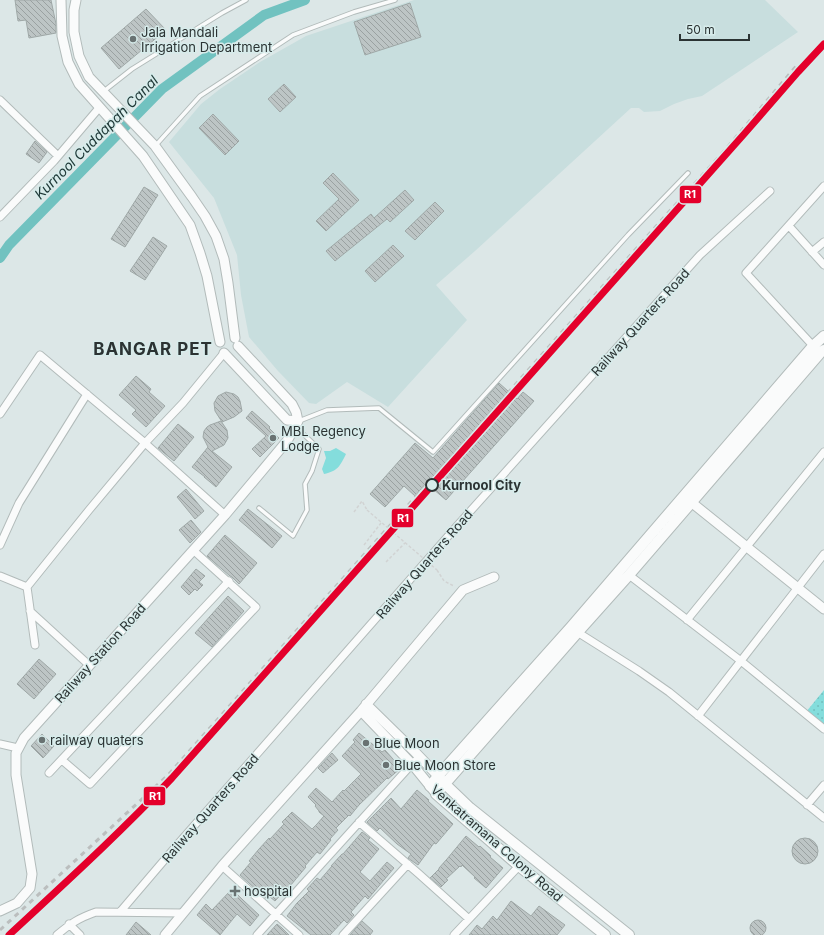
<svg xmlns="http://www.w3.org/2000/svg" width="824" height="935" viewBox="0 0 824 935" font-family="Inter,sans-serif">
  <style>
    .built { fill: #c8dede }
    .park { fill: url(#park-dots) }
    .garden { fill: #84dddc }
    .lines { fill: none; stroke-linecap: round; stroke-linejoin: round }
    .canal { stroke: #71c2c0; stroke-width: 10 }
    .building { fill: url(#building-back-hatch); stroke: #9fa8a7 }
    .service-casing { stroke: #b2bbba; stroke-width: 5.5 }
    .minor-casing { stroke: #b2bbba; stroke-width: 9 }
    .tertiary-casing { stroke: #b2bbba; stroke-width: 11 }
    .secondary-casing { stroke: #b2bbba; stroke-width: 12 }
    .path { stroke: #d1d3d3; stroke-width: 1.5; stroke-dasharray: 3 2; stroke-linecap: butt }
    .service { stroke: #fafbfb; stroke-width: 3.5 }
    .minor { stroke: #fafbfb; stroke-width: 7 }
    .tertiary { stroke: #fafbfb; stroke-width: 9 }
    .secondary { stroke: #fafbfb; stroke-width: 10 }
    .rail { stroke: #bbbebe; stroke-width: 3; stroke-dasharray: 5 5; stroke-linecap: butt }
    .path-bridge { stroke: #d1d3d3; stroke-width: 1.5; stroke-dasharray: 3 2; stroke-linecap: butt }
    .rail-1-casing { stroke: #d7eceb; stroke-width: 10 }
    .rail-1 { stroke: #e4002b; stroke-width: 7 }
    .poi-dot { fill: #697272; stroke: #d7eceb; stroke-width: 1.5 }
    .stop-dot { fill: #d7eceb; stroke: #2b3333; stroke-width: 2 }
    .labels { text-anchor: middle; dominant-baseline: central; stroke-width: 3; stroke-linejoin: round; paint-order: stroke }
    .poi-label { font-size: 13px; fill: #2b3333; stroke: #d7eceb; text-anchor: start }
    .street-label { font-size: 13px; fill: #2b3333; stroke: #d7eceb }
    .stop-label { font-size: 13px; font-weight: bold; fill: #2b3333; stroke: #d7eceb; text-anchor: start }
    .water-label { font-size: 14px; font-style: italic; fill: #1e3736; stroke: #d7eceb }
    .district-label { font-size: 17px; font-weight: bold; letter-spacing: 1px; fill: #2b3333; stroke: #d7eceb }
    .line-badge { stroke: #d7eceb; stroke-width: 1.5 }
    .badge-label { font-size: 11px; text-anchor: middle; font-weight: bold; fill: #fff }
  </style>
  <defs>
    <pattern id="park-dots" width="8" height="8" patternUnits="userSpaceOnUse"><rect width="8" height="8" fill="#84dddc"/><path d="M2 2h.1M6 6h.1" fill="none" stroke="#72bebd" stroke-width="1.8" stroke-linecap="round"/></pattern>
    <pattern id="building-back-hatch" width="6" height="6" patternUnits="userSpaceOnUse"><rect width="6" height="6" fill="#bdc5c5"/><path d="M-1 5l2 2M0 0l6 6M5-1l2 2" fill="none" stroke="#9aa1a1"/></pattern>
  </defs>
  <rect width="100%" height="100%" fill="#dce7e7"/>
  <!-- built -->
  <path class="built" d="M414 0H765L798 32 702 96 688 99 674 104 660 111 644 112 639 108H631L475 251 436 285 467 320 388 407 347 382 316 404 309 403 278 371 249 337 241 295 237 255 214 198 169 142 201 104 220 89 260 62 306 36Z"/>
  <!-- park -->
  <path class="park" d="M824 690V727L806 712Z"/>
  <!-- garden -->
  <path class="garden" d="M336 448 346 454C340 466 338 471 324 474L322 469 326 458 324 451H330Z"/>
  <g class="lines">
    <!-- canal -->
    <path class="canal" d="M0 258 9 245 162 89 264 15 305 0"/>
  </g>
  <!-- building -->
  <path class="building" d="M15 0H51L56 24V33L29 38 26 20 18 21Z
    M410 3 421 37 365 55 354 22Z
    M146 9 166 30 119 69 101 48Z
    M284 84 296 97 280 112 268 99Z
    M213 114 239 141 225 155 199 128Z
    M35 141 47 152 39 163 26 154Z
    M333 173 359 200 326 231 316 221 339 199 323 183Z
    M144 187 158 195 125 247 111 239Z
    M405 190 414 200 390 222 387 219 335 261 326 251 371 214 374 218Z
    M435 202 444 211 415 240 405 231Z
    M153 237 167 246 145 280 130 271Z
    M393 245 404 256 375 282 365 271Z
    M136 376 151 389 149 392 165 406 146 427 132 414 136 410 119 395Z
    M499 383 517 399 523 392 534 401 446 500 426 483 415 496 404 486 385 507 370 494 415 443 433 458Z
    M226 392 234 394 238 397 240 401 242 411 234 417 222 422 215 411 214 403 218 396Z
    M252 411 270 427 269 428 279 438 260 457 252 449 266 436 246 418Z
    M221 421 227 430 228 438 224 445 212 451 232 467 216 487 204 477H205L192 467 208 447 203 437 204 431 207 427 210 425Z
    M178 424 194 437 174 461 158 448Z
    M186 489 204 511 195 519 177 497Z
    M248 509 282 536 272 548 239 520Z
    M191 520 201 532 190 543 179 530Z
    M225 535 257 563 239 584 232 577 230 576 207 556Z
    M196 569 205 576 199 582 203 585 197 591 195 589 189 595 181 587Z
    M228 596 244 611 212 647 195 633Z
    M39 659 56 674 34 699 17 684Z
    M359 733 382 752 385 750 401 768 388 779 387 778 359 805 350 816 349 815 336 828 338 830 330 839 331 840 320 854 317 852 305 866 306 867 285 892 284 891 275 901 270 897 268 900 240 875 251 862 249 861 259 849 269 838 270 839 284 824 282 822 292 812 312 829 317 824 324 816 319 812V811L315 806 316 805 308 797 316 788 332 802 343 790 344 791 361 774 342 756 355 742 353 740Z
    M42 734 54 746 43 758 31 746Z
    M332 753 338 760 323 773 318 768Z
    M417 790 429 800 428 801 453 824 436 844 434 843 418 865 408 858 411 854 397 844 380 828 377 831 367 822 391 798 401 809Z
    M362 832 370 838 368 840 379 849 360 872 370 881 387 862 394 868 368 899 365 896 351 912 354 915 347 923 344 920 330 935H311L287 916 297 903 309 891 307 889 317 878 320 880 332 866H331L342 854H343Z
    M466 836 479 847 480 846 491 856 490 857 503 868 486 888 474 878 475 877 462 865 461 867 460 866 446 879 448 880 441 887 430 878 439 869V868L447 859Z
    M792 851a13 13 0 1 1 26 0a13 13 0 1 1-26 0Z
    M232 889 243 900 259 915 250 926 237 914 220 935 197 915 206 904 212 910Z
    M511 901 531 916 539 906 565 925 557 935H469L477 925 482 929 493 916 497 920Z
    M750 928a8 8 0 1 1 16 0a8 8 0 1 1-16 0Z
    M362 921 373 931 370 935H350Z
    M136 922 151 935H126Z
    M277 924 282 928 289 935H267Z"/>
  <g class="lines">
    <!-- service casing -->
    <g class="service-casing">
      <path id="service" d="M104 91 132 69 222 13 246 0
        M156 145 200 96 293 35 354 12 395 0
        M299 421 327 410 379 408 433 452 628 235 688 173
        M259 508 293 536 307 510 305 484 312 471 319 449 296 427"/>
    </g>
    <!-- minor casing -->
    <g class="minor-casing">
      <path id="minor" d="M0 100 58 156
        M0 217 54 161 99 108
        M789 226 824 265
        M812 252 824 242
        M816 349 746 273 824 186
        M0 414 40 355 145 443 225 515
        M0 545 19 503 87 394
        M629 575 741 661 824 729
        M0 576 27 587
        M30 611 89 665
        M687 620 824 452
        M574 630 639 671 669 692 824 818
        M35 645 27 587 89 510 145 443 183 403 224 353
        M698 716 824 554
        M0 744 18 748
        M62 760 90 784 256 607 193 550
        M49 773 229 581
        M807 805 824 785
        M359 822 419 874 469 919
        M222 866 299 935
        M120 912 178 844 457 526 700 255 770 191
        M69 924 80 935
        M57 935C71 923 79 918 96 912L183 913
        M257 935 412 764 420 757
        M343 935 408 864
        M454 935 519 866"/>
    </g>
    <!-- tertiary casing -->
    <g class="tertiary-casing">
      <path id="tertiary" d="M61 0 62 36 68 62 79 84 143 156 190 225 200 253 207 276 220 342
        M76 0 74 10V32L79 56 89 77 155 146 192 197 205 216 216 236 224 259 228 283 235 338
        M224 353 287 420 298 421
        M686 498 824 609
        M366 704 415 752 443 781
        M361 711 412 764 434 791
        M0 911 17 903 30 888 32 874 16 775V753L24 738 225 515 287 441 298 421 296 412 292 404 238 346
        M165 935 222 866 361 711 463 590 494 577"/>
    </g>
    <!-- secondary casing -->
    <g class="secondary-casing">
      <path id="secondary" d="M445 784 470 808 629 935
        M430 786 438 776 571 627 813 346 824 336
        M605 935 519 866 436 794 578 632 629 575 821 352 824 350"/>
    </g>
    <!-- path -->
    <path class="path" d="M354 512 362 501 367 510
      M364 545 381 523
      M386 562 405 543
      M437 570 444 581 454 586"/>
    <!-- service -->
    <use href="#service" class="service"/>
    <!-- minor -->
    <use href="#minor" class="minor"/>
    <!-- tertiary -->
    <use href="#tertiary" class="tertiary"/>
    <!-- secondary -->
    <use href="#secondary" class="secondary"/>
    <!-- rail -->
    <path class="rail" d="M0 930 168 775 667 214 725 150 797 65"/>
    <!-- path-bridge -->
    <path class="path-bridge" d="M367 510 437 570"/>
    <!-- rail-1 casing -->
    <g class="rail-1-casing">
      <path id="rail-1" d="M9 935C64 884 120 833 172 778L745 133 798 72 824 44"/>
    </g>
    <!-- rail-1 -->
    <use href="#rail-1" class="rail-1"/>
  </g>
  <!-- markers -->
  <g class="poi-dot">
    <circle cx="133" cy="39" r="4"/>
    <circle cx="273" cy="438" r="4"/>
    <circle cx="42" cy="740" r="4"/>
    <circle cx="366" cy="743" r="4"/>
    <circle cx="386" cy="765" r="4"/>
    <path d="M233 885h4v4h4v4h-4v4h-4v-4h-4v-4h4z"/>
  </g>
  <circle class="stop-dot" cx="432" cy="485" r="6"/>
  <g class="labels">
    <!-- poi labels -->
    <g class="poi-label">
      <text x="141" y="32">Jala Mandali<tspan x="141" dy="15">Irrigation Department</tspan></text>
      <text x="281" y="431">MBL Regency<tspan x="281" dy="15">Lodge</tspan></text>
      <text x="50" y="740">railway quaters</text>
      <text x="374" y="743">Blue Moon</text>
      <text x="394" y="765">Blue Moon Store</text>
      <text x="244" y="891">hospital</text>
    </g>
    <!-- street labels -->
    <g class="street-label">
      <text transform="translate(640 322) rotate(-48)">Railway Quarters Road</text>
      <text transform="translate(424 564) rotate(-49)">Railway Quarters Road</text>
      <text transform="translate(100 653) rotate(-48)">Railway Station Road</text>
      <text transform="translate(210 808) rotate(-49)">Railway Quarters Road</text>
      <text transform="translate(497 843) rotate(41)">Venkatramana Colony Road</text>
    </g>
    <!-- stop labels -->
    <g class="stop-label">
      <text x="442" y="485">Kurnool City</text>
    </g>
    <!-- water labels -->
    <g class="water-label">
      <text transform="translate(96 137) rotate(-45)">Kurnool Cuddapah Canal</text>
    </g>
    <!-- district labels -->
    <g class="district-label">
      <text x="153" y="349">BANGAR PET</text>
    </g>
  </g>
  <g class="line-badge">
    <rect x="679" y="185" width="23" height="19" rx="4" fill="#e4002b"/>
    <rect x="391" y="508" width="23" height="20" rx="4" fill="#e4002b"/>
    <rect x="143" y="786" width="23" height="20" rx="4" fill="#e4002b"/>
  </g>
  <g class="badge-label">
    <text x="690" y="198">R1</text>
    <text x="403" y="522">R1</text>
    <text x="155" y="800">R1</text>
  </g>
  <!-- scale -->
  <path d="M680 34v6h69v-6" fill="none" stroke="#2b3333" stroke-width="2"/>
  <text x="686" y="34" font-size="12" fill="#2b3333" stroke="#d7eceb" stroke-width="3" paint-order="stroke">50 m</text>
</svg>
